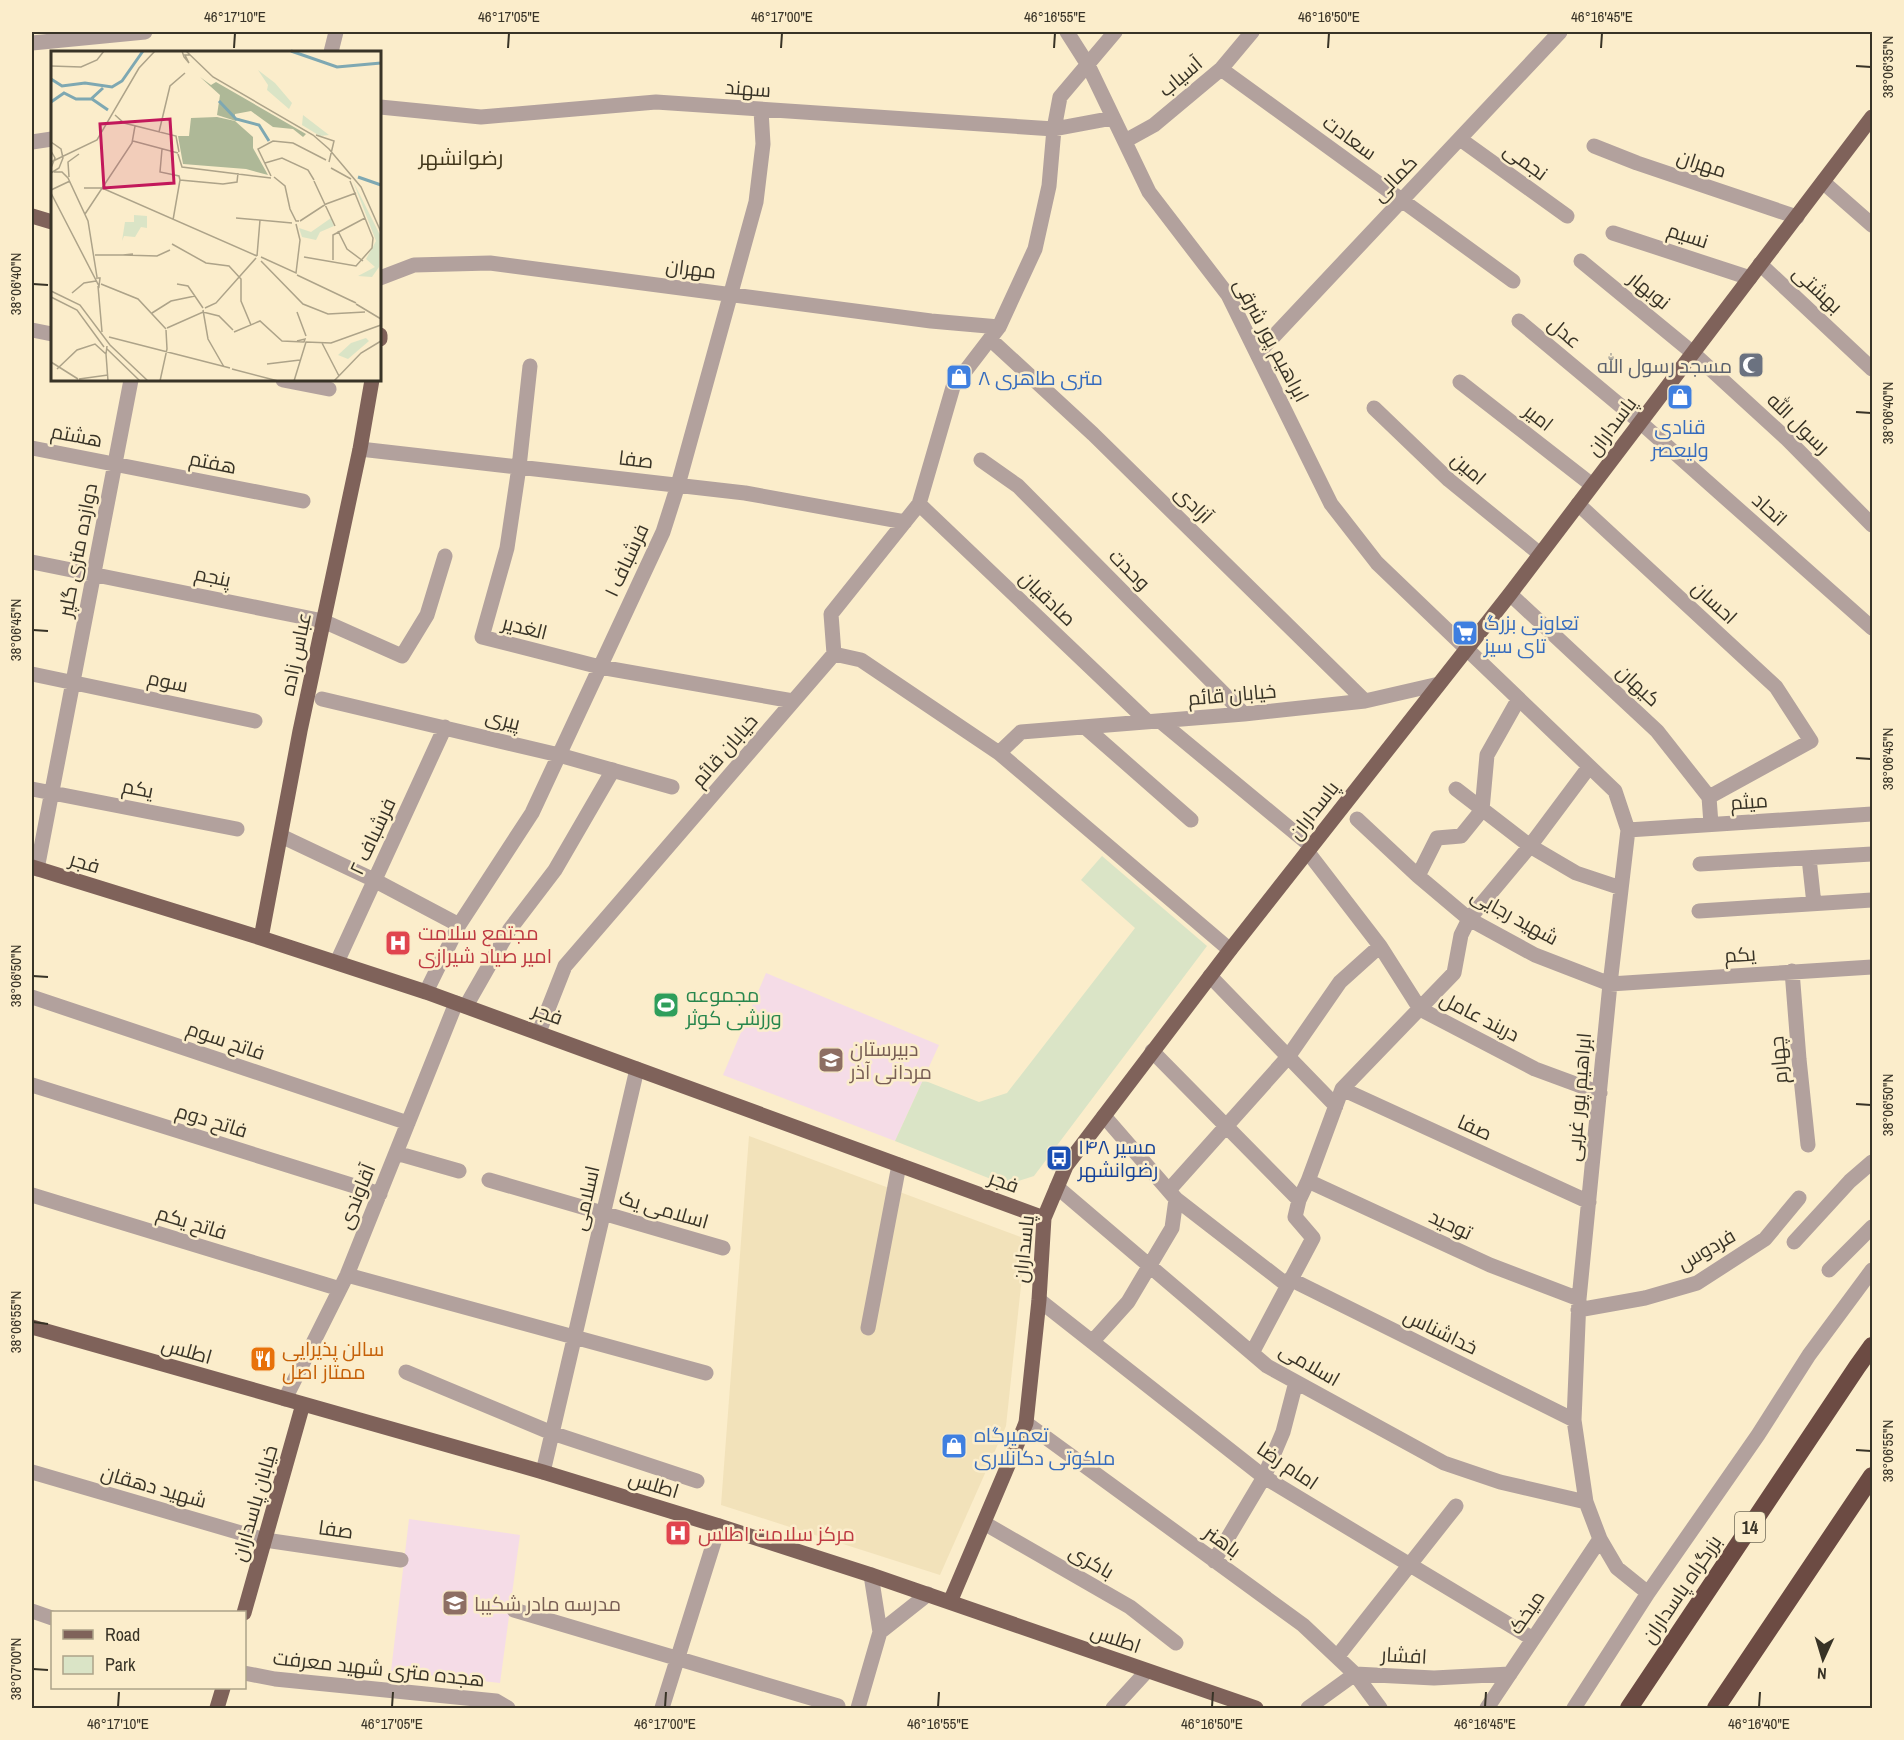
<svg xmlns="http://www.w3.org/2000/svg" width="1904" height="1740" viewBox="0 0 1904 1740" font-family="'Archivo Narrow',Cairo,sans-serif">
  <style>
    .built { fill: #f2e2ba }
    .education { fill: #f5dce7 }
    .green { fill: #dae4c6 }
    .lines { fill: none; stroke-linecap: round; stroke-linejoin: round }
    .minor { stroke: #b2a19d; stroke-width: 15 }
    .major { stroke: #7f625a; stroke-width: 15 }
    .highway { stroke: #6c4b43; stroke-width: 18 }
    .ticks { fill: none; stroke: #383326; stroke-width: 2 }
    .labels { text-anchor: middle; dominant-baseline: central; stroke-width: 5; stroke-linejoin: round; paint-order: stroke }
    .shield { fill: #fbedcb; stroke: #726b58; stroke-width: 1.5 }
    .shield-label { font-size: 18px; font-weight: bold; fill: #383326 }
    .street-label { font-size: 20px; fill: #383326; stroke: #fbedcb }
    .worship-label { font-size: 20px; fill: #5b616d; stroke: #fbedcb; text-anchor: end }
    .shop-label { font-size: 20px; fill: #366cbe; stroke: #fbedcb; text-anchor: start }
    .health-label { font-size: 20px; fill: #be3a42; stroke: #fbedcb; text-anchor: start }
    .leisure-label { font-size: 20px; fill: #27864d; stroke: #fbedcb; text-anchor: start }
    .education-label { font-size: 20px; fill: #785e54; stroke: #fbedcb; text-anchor: start }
    .transit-label { font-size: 20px; fill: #164399; stroke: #fbedcb; text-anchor: start }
    .food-label { font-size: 20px; fill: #c56008; stroke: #fbedcb; text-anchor: start }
    .neighbourhood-label { font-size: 21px; fill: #42371b; stroke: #fbedcb }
    .inset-river { fill: none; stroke: #7ea8b2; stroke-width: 3 }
    .inset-road { fill: none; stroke: #ada389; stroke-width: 1.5 }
    .view { fill: #c2185b; fill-opacity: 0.15; stroke: #c2185b; stroke-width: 3 }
    .inset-edge { fill: none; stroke: #383326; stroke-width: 3 }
    .neatline { fill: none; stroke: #383326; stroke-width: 2 }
    .ticks-label { font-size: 15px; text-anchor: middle; fill: #383326 }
  </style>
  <rect width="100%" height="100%" fill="#fbedcb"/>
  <!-- built -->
  <path class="built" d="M749 1136 1026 1239 1006 1426 940 1575 721 1505Z"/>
  <!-- education -->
  <path class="education" d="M766 973 939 1045 895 1141 723 1075Z
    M409 1519 520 1535 500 1683 391 1671Z"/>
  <!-- green -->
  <path class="green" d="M1102 856 1207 946 1034 1176 1006 1185 895 1141 923 1080 979 1102 1007 1093 1135 928 1081 880Z"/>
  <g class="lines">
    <!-- minor -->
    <path class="minor" d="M1067 32 1088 65 1149 192 1228 295 1331 504 1377 563 1615 791 1628 830 1610 984 1579 1299 1574 1420 1586 1502 1600 1539 1617 1568 1648 1593
      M32 43 145 32
      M331 52 336 32
      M1221 69 1513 281
      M380 107 481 117 656 102 1054 129 1113 118
      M1460 139 1567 216
      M1125 141 1154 125 1221 69 1252 32
      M32 142 52 139
      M1594 146 1637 163 1797 217
      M1823 182 1872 225
      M1613 233 1750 278
      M1581 261 1693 353 1787 439 1872 525
      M1760 264 1872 369
      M380 278 414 265 490 263 931 321 999 327
      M1519 321 1640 422 1872 628
      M32 330 52 334
      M991 340 1093 434 1365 701
      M1258 353 1560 32
      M530 366 519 467 507 548 482 637 600 667 793 701
      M283 380 329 389
      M1460 382 1592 485
      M1374 408 1449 480 1540 554
      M32 448 303 501
      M360 449 745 493 905 522
      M981 460 1018 486 1244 714
      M919 504 1148 722
      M1578 504 1776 687 1811 741 1709 797
      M32 562 323 621 402 656 427 615 445 556
      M1510 594 1657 731 1709 797 1711 824
      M834 654 831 614 919 504 953 387 999 327 1035 249 1049 186 1054 129 1060 97 1115 32
      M32 674 255 721
      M322 699 559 755 672 787
      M1160 721 1311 846
      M1085 727 1191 820
      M999 753 1021 732 1244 714 1365 701 1439 684
      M32 789 237 829
      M1456 789 1530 846 1576 873 1621 888
      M1357 819 1418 876 1469 919 1535 955 1610 984 1872 967
      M1628 830 1872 814
      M281 836 374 880 459 925
      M1307 851 1380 946 1420 1009 1535 1069 1600 1093
      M1809 858 1814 904
      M1700 864 1872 854
      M37 869 131 380
      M1418 876 1437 838 1461 836 1482 810 1487 755 1518 700
      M1699 911 1872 900
      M337 962 445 727
      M1792 971 1799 1059 1808 1145
      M1210 976 1336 1106
      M426 992 459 925 532 813 663 532 678 485 756 202 763 144 761 110
      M32 997 408 1123
      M466 1006 510 929 555 870 613 770
      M539 1032 565 966 834 654 861 660 999 753 1230 950
      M1152 1051 1299 1200
      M32 1085 380 1194
      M1342 1089 1589 1202
      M1104 1116 1176 1199 1287 1285
      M396 1153 459 1171
      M489 1180 723 1248
      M1308 1181 1490 1265 1579 1299
      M1057 1187 1267 1366 1444 1463 1500 1482 1586 1502
      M1169 1190 1288 1057 1340 982 1380 946
      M32 1195 340 1289
      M1794 1242 1850 1181 1872 1162
      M1829 1270 1872 1227
      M347 1275 706 1373
      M1290 1279 1574 1420
      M1039 1300 1264 1477 1533 1639
      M1578 1310 1645 1298 1697 1283 1765 1239 1799 1198
      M868 1328 899 1165
      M1092 1342 1128 1302 1172 1228 1176 1199
      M1252 1353 1313 1238 1295 1217 1299 1200 1308 1181 1342 1089 1454 973 1461 935 1469 919 1530 846 1589 767
      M406 1372 552 1433 697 1481
      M285 1399 347 1275 456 1003
      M1026 1423 1303 1625 1355 1674 1380 1708
      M32 1472 265 1540 401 1560
      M543 1472 637 1069
      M984 1523 1130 1607 1176 1643
      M1214 1561 1264 1477 1283 1432 1296 1382
      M871 1575 880 1632 928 1594
      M514 1610 838 1706
      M32 1611 52 1618
      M1337 1657 1456 1506
      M244 1673 275 1679 496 1701 508 1708
      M662 1708 719 1526
      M858 1708 880 1632
      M1113 1708 1147 1671
      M1308 1708 1355 1674 1434 1678 1510 1674
      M1487 1708 1600 1539
      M1574 1708 1648 1593 1758 1435 1809 1355 1872 1270"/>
    <!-- major -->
    <path class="major" d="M32 216 52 222
      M380 335V339
      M32 867 261 938 426 992 1044 1218
      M261 938 300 731 360 449 372 380
      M32 1327 543 1472 719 1526 871 1575 1256 1708
      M950 1602 1026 1423 1039 1300 1044 1218 1066 1166 1230 950 1510 594 1872 117
      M244 1613 303 1404
      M217 1708 223 1688"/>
    <!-- highway -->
    <path class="highway" d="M1629 1708 1857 1367 1872 1346
      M1716 1708 1872 1476"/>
  </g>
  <!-- ticks -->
  <path class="ticks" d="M234 48 235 33M508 48 509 33M781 48 782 33M1054 48 1055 33M1328 48 1329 33M1601 48 1602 33M1856 66 1871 67M33 284 48 285M1856 412 1871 413M33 630 48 631M1856 758 1871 759M33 976 48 977M1856 1104 1871 1105M33 1322 48 1324M1856 1450 1871 1451M33 1669 48 1670M118 1707 119 1692M392 1707 393 1692M665 1707 666 1692M938 1707 939 1692M1212 1707 1213 1692M1485 1707 1486 1692M1759 1707 1760 1692"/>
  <!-- icons -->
  <defs>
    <g id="mosque-square" transform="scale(1.35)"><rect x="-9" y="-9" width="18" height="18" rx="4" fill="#6b7280" stroke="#fbedcb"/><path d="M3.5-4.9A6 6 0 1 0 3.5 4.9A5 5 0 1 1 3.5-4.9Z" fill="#fff"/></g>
    <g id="shop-square" transform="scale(1.35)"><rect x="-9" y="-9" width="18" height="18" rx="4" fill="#3f7fe0" stroke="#fbedcb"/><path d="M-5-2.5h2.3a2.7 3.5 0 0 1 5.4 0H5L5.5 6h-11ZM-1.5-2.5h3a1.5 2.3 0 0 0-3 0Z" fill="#fff"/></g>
    <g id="supermarket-square" transform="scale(1.35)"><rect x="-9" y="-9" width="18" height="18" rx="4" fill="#3f7fe0" stroke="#fbedcb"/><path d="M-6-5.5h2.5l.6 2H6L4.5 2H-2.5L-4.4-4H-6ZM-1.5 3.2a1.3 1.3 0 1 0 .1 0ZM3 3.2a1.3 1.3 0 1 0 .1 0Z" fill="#fff"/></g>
    <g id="hospital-square" transform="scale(1.35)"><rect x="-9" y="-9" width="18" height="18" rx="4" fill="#e0444e" stroke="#fbedcb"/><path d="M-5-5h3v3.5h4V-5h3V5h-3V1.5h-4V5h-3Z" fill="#fff"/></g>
    <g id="stadium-square" transform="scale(1.35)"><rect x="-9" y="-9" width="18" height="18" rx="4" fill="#2e9e5b" stroke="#fbedcb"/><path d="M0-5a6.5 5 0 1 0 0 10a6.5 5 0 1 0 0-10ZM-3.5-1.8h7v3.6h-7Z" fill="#fff"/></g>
    <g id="school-square" transform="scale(1.35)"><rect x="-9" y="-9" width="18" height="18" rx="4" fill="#8d6e63" stroke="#fbedcb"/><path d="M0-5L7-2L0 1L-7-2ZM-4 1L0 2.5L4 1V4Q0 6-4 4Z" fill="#fff"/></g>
    <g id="bus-square" transform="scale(1.35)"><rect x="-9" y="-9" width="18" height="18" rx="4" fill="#1a4fb4" stroke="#fbedcb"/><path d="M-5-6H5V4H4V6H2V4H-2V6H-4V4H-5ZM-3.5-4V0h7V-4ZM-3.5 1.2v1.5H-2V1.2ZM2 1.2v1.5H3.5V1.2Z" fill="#fff"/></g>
    <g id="restaurant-square" transform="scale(1.35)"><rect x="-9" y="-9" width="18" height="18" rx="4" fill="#e8710a" stroke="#fbedcb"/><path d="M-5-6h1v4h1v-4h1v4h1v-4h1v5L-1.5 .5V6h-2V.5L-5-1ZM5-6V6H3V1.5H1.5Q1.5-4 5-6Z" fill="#fff"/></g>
  </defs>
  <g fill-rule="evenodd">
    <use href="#mosque-square" x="1751" y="365"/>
    <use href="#shop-square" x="959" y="377"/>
    <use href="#shop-square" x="1680" y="397"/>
    <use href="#supermarket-square" x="1465" y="633"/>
    <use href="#hospital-square" x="398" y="943"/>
    <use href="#stadium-square" x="666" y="1005"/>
    <use href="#school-square" x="831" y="1060"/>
    <use href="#bus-square" x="1059" y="1158"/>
    <use href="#restaurant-square" x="263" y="1359"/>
    <use href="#shop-square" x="954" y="1446"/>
    <use href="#hospital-square" x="678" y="1533"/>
    <use href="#school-square" x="455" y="1603"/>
  </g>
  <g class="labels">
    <!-- shield labels -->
    <rect class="shield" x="1735" y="1512" width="30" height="30" rx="4.5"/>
    <g class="shield-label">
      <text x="1750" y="1527">14</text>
    </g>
    <!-- street labels -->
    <g class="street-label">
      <text transform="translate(1180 76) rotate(-40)">آسیاب</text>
      <text transform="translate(748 88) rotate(4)">سهند</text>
      <text transform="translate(1350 137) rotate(36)">سعادت</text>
      <text transform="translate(1526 161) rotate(36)">نجمی</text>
      <text transform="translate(1702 163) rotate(18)">مهران</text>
      <text transform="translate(1394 178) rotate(-46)">کمالی</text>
      <text transform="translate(1688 235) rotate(18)">نسیم</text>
      <text transform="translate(691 268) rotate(7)">مهران</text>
      <text transform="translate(1818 289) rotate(43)">بهشتی</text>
      <text transform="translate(1650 290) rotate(39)">نوبهار</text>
      <text transform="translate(1565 332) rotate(40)">عدل</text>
      <text transform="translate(1272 340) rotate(62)">ابراهیم پور شرقی</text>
      <text transform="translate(1539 417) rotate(38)">امیر</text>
      <text transform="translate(1799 423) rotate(44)">رسول الله</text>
      <text transform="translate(1611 426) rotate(-53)">پاسداران</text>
      <text transform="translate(77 435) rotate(11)">هشتم</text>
      <text transform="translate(636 459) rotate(7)">صفا</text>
      <text transform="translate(213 462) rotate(11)">هفتم</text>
      <text transform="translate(1469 468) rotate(41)">امین</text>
      <text transform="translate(1194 504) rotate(45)">آزادی</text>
      <text transform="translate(1770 509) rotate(42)">اتحاد</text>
      <text transform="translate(77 550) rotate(-79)">دوازده متری گلپر</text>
      <text transform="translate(626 560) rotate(-65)">فرشباف ۱</text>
      <text transform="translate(1130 569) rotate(45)">وحدت</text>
      <text transform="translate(213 576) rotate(12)">پنجم</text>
      <text transform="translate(1048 598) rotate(44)">صادقیان</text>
      <text transform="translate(1715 602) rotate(43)">احسان</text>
      <text transform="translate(525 627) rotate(14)">الغدیر</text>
      <text transform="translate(295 654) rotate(-78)">عباس زاده</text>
      <text transform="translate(168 681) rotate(12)">سوم</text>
      <text transform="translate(1639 685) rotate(43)">کیهان</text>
      <text transform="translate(1232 694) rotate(-5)">خیابان قائم</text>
      <text transform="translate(503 719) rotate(14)">پیری</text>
      <text transform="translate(724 750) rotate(-49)">خیابان قائم</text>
      <text transform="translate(138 788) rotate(11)">یکم</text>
      <text transform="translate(1749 801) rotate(-4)">میثم</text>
      <text transform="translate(1313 810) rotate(-52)">پاسداران</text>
      <text transform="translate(372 836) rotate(-65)">فرشباف ۲</text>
      <text transform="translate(85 862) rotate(17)">فجر</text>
      <text transform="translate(1515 916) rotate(29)">شهید رجایی</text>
      <text transform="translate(1740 954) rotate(-4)">یکم</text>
      <text transform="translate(548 1013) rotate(20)">فجر</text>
      <text transform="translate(1480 1016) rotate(27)">دربند عامل</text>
      <text transform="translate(226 1040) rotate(19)">فاتح سوم</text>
      <text transform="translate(1778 1060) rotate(-95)">چهارم</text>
      <text transform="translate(1578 1097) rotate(-85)">ابراهیم پور غربی</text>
      <text transform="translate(212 1120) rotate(17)">فاتح دوم</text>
      <text transform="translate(1475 1127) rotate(24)">صفا</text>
      <text transform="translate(1004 1181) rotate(20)">فجر</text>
      <text transform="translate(356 1196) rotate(-68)">آقاوندی</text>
      <text transform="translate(585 1198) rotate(-77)">اسلامی</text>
      <text transform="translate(664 1209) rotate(16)">اسلامی یک</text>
      <text transform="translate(192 1222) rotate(17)">فاتح یکم</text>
      <text transform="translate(1451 1224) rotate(25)">توحید</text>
      <text transform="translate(1023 1249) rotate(-84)">پاسداران</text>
      <text transform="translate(1706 1249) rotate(-30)">فردوس</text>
      <text transform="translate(1441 1331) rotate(26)">خداشناس</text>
      <text transform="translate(187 1350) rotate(16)">اطلس</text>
      <text transform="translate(1310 1364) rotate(30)">اسلامی</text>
      <text transform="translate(1288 1465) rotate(34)">امام رضا</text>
      <text transform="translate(654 1484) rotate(17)">اطلس</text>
      <text transform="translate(154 1486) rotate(16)">شهید دهقان</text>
      <text transform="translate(254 1503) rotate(-74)">خیابان پاسداران</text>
      <text transform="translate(336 1529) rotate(8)">صفا</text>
      <text transform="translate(1223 1541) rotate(36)">باهنر</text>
      <text transform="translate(1092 1561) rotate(30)">باکری</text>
      <text transform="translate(1681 1589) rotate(-56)">بزرگراه پاسداران</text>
      <text transform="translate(1526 1612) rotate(-56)">میخک</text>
      <text transform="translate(1116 1638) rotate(19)">اطلس</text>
      <text transform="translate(1404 1655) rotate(3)">افشار</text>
      <text transform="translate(379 1668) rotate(6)">هجده متری شهید معرفت</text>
    </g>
    <!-- worship labels -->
    <g class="worship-label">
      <text x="1732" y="365">مسجد رسول الله</text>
    </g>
    <!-- shop labels -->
    <g class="shop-label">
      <text x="978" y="377">۸ متری طاهری</text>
      <text x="1680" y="426" text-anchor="middle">قنادی<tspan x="1680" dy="23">ولیعصر</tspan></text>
      <text x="1484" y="622">تعاونی بزرگ<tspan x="1484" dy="23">تای سیز</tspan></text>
      <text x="974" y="1434">تعمیرگاه<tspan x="974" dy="23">ملکوتی دکانلاری</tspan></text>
    </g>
    <!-- health labels -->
    <g class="health-label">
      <text x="418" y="932">مجتمع سلامت<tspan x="418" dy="23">امیر صیاد شیرازی</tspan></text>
      <text x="698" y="1533">مرکز سلامت اطلس</text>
    </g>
    <!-- leisure labels -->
    <g class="leisure-label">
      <text x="686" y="994">مجموعه<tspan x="686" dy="23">ورزشی کوثر</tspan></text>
    </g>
    <!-- education labels -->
    <g class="education-label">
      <text x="850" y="1048">دبیرستان<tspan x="850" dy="23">مردانی آذر</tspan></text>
      <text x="474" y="1603">مدرسه مادر شکیبا</text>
    </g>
    <!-- transit labels -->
    <g class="transit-label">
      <text x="1078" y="1146">مسیر ۱۴۸<tspan x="1078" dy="23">رضوانشهر</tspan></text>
    </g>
    <!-- food labels -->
    <g class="food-label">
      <text x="282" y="1348">سالن پذیرایی<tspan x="282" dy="23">ممتاز اصل</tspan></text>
    </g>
    <!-- neighbourhood labels -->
    <g class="neighbourhood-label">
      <text x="461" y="157">رضوانشهر</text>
    </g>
  </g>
  <!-- overview -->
  <g transform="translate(51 51)">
    <rect width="330" height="330" fill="#fbedcb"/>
    <path d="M207 19 224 32 241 52 238 58 216 39 217 34ZM252 64 278 84 269 85 251 74ZM302 130 329 184 328 216 321 226 307 225 324 216 315 208 325 190ZM83 164 96 165V177L90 176 84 186 73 185 71 190 74 171H83ZM280 167 283 175 269 181 265 189 251 186 248 177 260 181ZM315 287 318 290 297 308 287 304 300 292Z" fill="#dae4c6"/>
    <path d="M149 26 160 34 165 31 255 83 252 86 242 78 222 76 200 60 184 63V68L189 67 185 70 166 64 169 44ZM166 66 184 70 202 86V97L217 124 195 118 132 113 127 85H138L140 67Z" fill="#aeb897"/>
    <path class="inset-river" d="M240 0 286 16 330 12M0 28 11 35 34 32 61 36 71 30 92 0M41 48 57 59M168 50 185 68 208 74 218 90M0 51 13 42 25 48H40L52 37M307 126 330 134"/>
    <path class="inset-road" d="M131 0 133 6 138 12 134 4H139M135 0 162 26 262 84 278 98 310 136 330 181M0 15 30 16 46 9 53 0M64 64 73 72 125 85 128 101M108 81 119 35 134 22M265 84 283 90 278 111M82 90 127 102M0 91 10 98 12 107 8 117 0 122M111 98 109 121 128 125 129 129 172 133 186 131 187 122M0 100 4 107 0 117M127 103 131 116 220 127M0 111 46 89 88 17 104 0M214 112 231 107 257 119 263 129M280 117 300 128M3 121H11L17 127 37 170 46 226M220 125 207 98 222 90 242 92 275 109M18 126 17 111 28 103M223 126 234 135 239 158 245 170H248M263 130 284 175M33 137H51L206 205M0 139 19 130M0 142 48 235 49 227H45M34 163 81 92 84 75M185 167 241 172M122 169 129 129M249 170 275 153 305 142M287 180 296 198 312 210M121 193 155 212 178 215 190 228V250L200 274M330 197V225M82 203 72 204 106 205 119 199M44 204H72M206 205 209 169M210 206 245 222 249 189 245 173M253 206 305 215 321 197 322 187 299 130M282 209V184L314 167M210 210 252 253 277 263 314 261M246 224 305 252 301 250M50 233 87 248 115 278M126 233 137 235 152 257M47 235 51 281M0 240 29 254 59 294 97 330M21 242 33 232 45 230M0 246 26 259 53 296M305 253 330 268M154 257 165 252 205 207M152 259 157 288 173 316M246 261 255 285M101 262 120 250 144 245M116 277 152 261 168 265 182 279M183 281 209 270 231 290 253 291 254 288 246 290M58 286 179 317M271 292 288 325M56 298 89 330M55 303 57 330M0 311 27 328M216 313 249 309M6 318 26 299 44 293 55 303 56 295M181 318 227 330M28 328 57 324M109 330 116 298 115 279M243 330 255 291 280 292 330 274M283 330 310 302 330 290"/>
    <path class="view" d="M119 68 123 132 53 137 49 73Z"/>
    <rect width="330" height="330" class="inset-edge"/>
  </g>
  <!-- border -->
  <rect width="1904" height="1740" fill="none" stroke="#fbedcb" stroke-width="66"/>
  <!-- legend -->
  <rect x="51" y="1611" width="195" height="78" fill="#fbedcb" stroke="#ada389" stroke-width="1.5"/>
  <rect x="63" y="1630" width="30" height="9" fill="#7f625a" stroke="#ada389" stroke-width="1.5"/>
  <text x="105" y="1641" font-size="18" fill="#383326">Road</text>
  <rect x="63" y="1656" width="30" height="18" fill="#dae4c6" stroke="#ada389" stroke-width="1.5"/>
  <text x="105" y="1671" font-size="18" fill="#383326">Park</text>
  <!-- north arrow -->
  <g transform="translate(1823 1659) rotate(184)" stroke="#fbedcb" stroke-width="4.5" paint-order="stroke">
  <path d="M0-4.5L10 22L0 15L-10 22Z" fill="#383326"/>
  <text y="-9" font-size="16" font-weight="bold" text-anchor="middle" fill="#383326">N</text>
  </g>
  <rect x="33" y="33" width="1838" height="1674" class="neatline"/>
  <g class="ticks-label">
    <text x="235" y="22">46°17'10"E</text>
    <text x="509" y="22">46°17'05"E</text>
    <text x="782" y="22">46°17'00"E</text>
    <text x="1055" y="22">46°16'55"E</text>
    <text x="1329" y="22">46°16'50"E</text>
    <text x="1602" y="22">46°16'45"E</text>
    <text transform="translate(1888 67) rotate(-90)" y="5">38°06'35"N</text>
    <text transform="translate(16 284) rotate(-90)" y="5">38°06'40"N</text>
    <text transform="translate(1888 413) rotate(-90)" y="5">38°06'40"N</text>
    <text transform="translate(16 630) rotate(-90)" y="5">38°06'45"N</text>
    <text transform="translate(1888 759) rotate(-90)" y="5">38°06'45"N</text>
    <text transform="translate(16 976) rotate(-90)" y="5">38°06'50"N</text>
    <text transform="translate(1888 1105) rotate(-90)" y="5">38°06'50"N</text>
    <text transform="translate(16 1322) rotate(-90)" y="5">38°06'55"N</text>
    <text transform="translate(1888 1451) rotate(-90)" y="5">38°06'55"N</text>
    <text transform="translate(16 1669) rotate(-90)" y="5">38°07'00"N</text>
    <text x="118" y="1729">46°17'10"E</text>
    <text x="392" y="1729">46°17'05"E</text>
    <text x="665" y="1729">46°17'00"E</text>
    <text x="938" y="1729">46°16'55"E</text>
    <text x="1212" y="1729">46°16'50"E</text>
    <text x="1485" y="1729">46°16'45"E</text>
    <text x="1759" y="1729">46°16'40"E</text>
  </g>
</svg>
